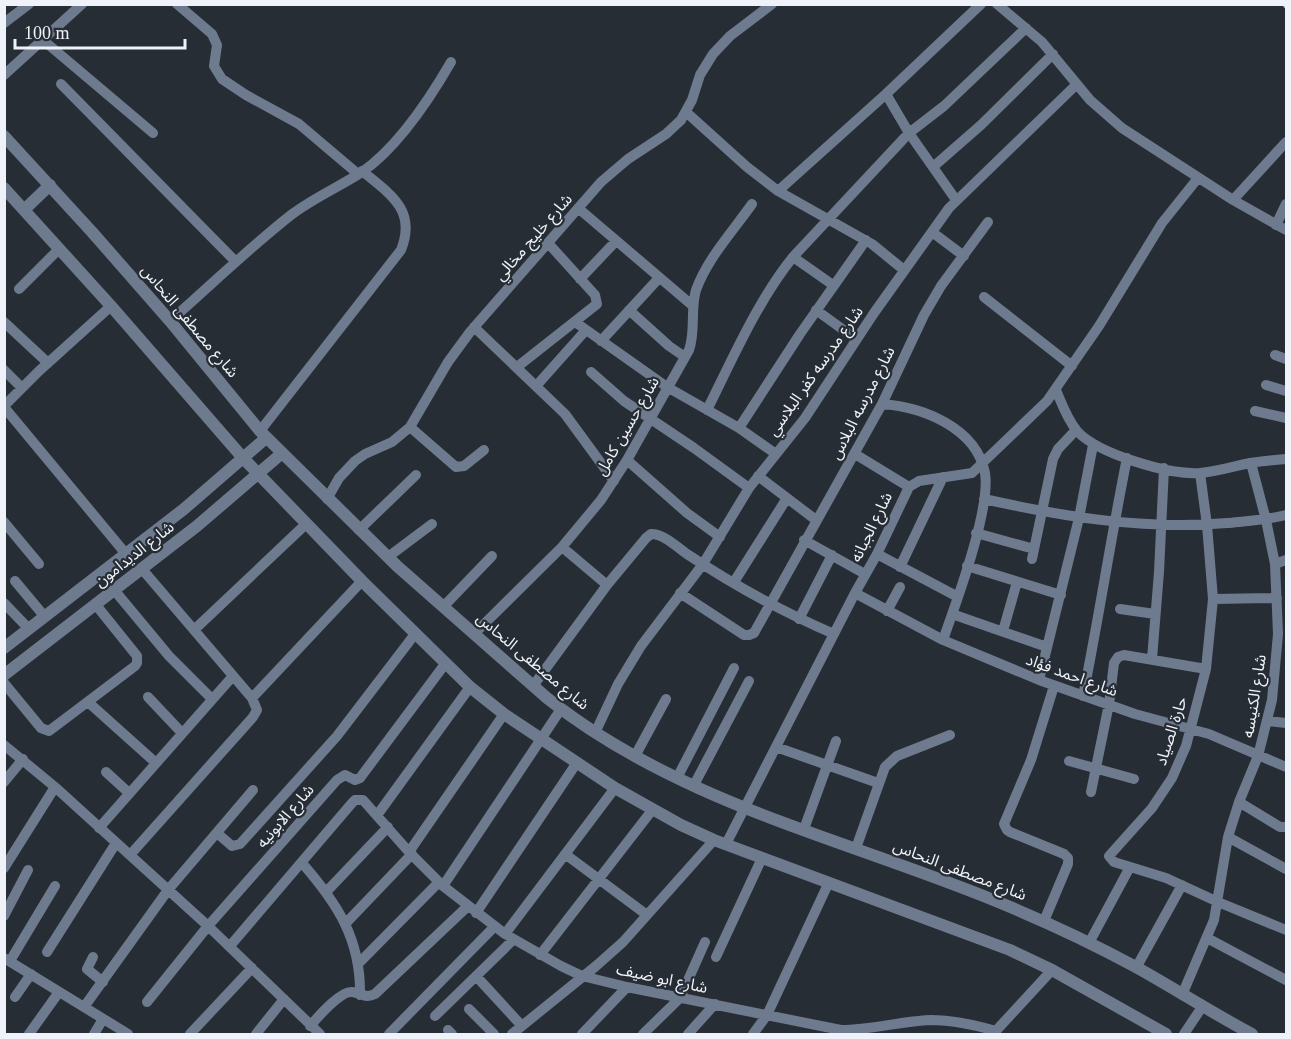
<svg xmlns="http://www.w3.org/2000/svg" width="1291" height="1039" viewBox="0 0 1291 1039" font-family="'Times New Roman','Noto Sans Arabic',serif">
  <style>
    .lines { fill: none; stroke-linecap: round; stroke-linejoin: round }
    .minor { stroke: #6e7a8d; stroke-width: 10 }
    .tertiary { stroke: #6e7a8d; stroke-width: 12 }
    .rail { stroke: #babec5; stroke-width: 4; stroke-dasharray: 9 4.5; stroke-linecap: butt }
    .labels { text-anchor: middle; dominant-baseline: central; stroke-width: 4.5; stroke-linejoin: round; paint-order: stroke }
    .street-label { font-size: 16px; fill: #eff3f9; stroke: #272d35 }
  </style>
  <rect width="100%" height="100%" fill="#272d35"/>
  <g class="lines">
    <!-- minor -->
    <path class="minor" d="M177 4 212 34 217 45 214 66 222 79 246 95 299 124 358 174
      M997 4 1042 42 1090 100 1122 128 1233 200 1286 230
      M4 23 29 4
      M43 40 153 133
      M4 75 82 4
      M61 84 236 262
      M886 94 909 133 956 200
      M686 112 747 167 778 191 872 244 904 270
      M933 167 981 125 1053 54
      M778 191 886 94 981 4
      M1233 200 1286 142
      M578 208 693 306
      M1276 225 1286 204
      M932 232 964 256
      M793 257 833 285
      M580 279 616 241
      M19 289 59 249
      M984 297 1072 366
      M629 310 669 346 685 357
      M816 310 856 339
      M170 321C210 286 249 248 291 215 313 198 339 187 362 172 398 147 429 100 451 62
      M4 322 48 363
      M575 322 667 387 739 428 776 454
      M474 327 565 414 614 481
      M601 341 659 278
      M1275 355 1286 359
      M517 367 597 304 595 295 548 243
      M4 370 22 388
      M591 372 624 401 694 448 749 488
      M537 385 586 330
      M1266 385 1286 391
      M1056 390C1062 404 1067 419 1077 431 1098 454 1169 475 1200 473 1217 472 1234 466 1250 463 1262 461 1274 460 1286 459
      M882 404C922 407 976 427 985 473 991 509 956 603 943 640
      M4 406 39 371 111 306
      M4 407 126 554
      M707 410C732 360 758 300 793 257L909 133 944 106 1026 28
      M1255 411 1286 418
      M410 427 456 467 464 466 484 450
      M739 428 800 334 866 240
      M260 431 401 250C417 210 390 194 362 171
      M855 454 909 487
      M627 460 687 513 720 537
      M1200 473 1207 525 1213 599 1206 669 1186 746 1172 778 1152 808 1109 856 1114 862 1166 878 1218 902 1286 930
      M758 476 816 520
      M327 499 339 478 355 461 365 454 392 442 410 427 448 362 470 332 601 182 628 159 666 134 681 120 692 100 700 75 713 54 730 36 772 4
      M984 499C1065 517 1144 530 1227 523 1247 521 1267 520 1286 515
      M4 522 39 564
      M359 530 416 475
      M976 533 1034 549
      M804 540 865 574
      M562 547 607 585
      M877 554 958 597
      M388 557 432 524
      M1032 559 1053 459 1058 449 1076 430
      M1275 564 1286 560
      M967 566 1061 595
      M900 567 943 477
      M15 581 45 617
      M734 582 787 498
      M115 591 169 656 212 699
      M680 593 744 635H749L754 633 882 404 924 315 941 286 988 222
      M855 593 943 640 1039 680 1135 714 1209 734 1286 767
      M1213 599 1277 598
      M4 603 29 629
      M444 606 492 556
      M1120 609 1155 614
      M887 611 900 587
      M952 614 1047 647
      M799 619 832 555
      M194 630 306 524
      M1003 631 1017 582
      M475 633 562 547 601 500 627 460 689 350C696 331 690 310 696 290 707 259 733 231 752 204
      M1152 659 1159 572 1164 468
      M1039 680 1079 518 1093 445
      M4 683 41 728 49 731 135 666 137 663V656L96 605
      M533 686 607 585 646 538 651 534C664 534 677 547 687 554 732 584 785 613 834 634
      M1083 696C1099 617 1111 537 1127 458
      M148 697 182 733
      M252 698 362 581
      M88 702 156 763
      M1268 721 1286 723
      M595 733 618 684 641 646 703 564 749 488 805 418 874 313 949 208 1077 84
      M4 745 55 787 208 926 320 1034
      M776 747 878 783
      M635 756 666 699
      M1069 761 1134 779
      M106 772 129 793
      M677 778 734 668
      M4 782 23 759
      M694 785 749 681
      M1091 792 1109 704 1114 663 1118 657 1124 655 1206 669
      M1239 802 1280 827H1286
      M378 814 470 687
      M99 828 233 676
      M804 829 836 741
      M217 833 232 846 240 844 337 736 415 634
      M1228 837 1286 869
      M726 844 855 593 877 554 909 487 919 481 972 473 1047 401 1099 326 1162 223 1198 178
      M856 848 885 767 897 756 950 735
      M409 852 504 714
      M565 854 647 915
      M130 855 253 717 257 710 252 698 142 569
      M302 863C337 903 361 939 360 995
      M4 868 55 787
      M443 886 561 709
      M327 891 388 827
      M476 913 576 764
      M4 916 28 870
      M1044 921 1068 864V858L1064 854 1010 832 1007 830 1004 824 1031 760 1054 686
      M346 923 412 854
      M505 934 615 788
      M1207 938 1286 980
      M1089 943 1130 867
      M230 946 352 803 355 800H363L409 852 443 886 505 934 561 966 582 976 627 987 841 1030C872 1030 901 1021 931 1020 953 1020 975 1025 996 1031
      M47 952 116 843
      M540 955 653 809
      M93 957 87 969 103 982
      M716 957 762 858
      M4 958 128 1034
      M10 961 55 886
      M358 964 439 882
      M1136 968 1182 885
      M476 976 522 1026
      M1182 995 1214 920 1228 837 1239 802 1258 756 1272 700 1278 634 1275 564 1266 520 1251 463
      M15 997 31 974
      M147 1002 208 926 337 780 345 775 355 780 360 778 445 664
      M84 1007 168 890 253 790
      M469 1009 494 1034
      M435 1016 514 939
      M310 1026C318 1017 340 991 352 992 362 993 365 999 375 994L468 906
      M448 1030 452 1034
      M29 1034 59 992
      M94 1034 103 1019
      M190 1034 252 968
      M256 1034 284 999
      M389 1034 495 926
      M512 1034 596 966 623 942 714 840
      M582 1034 627 987
      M643 1034 680 998 705 942
      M688 1034 715 1004
      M753 1034 767 1015 829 882
      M993 1034 1052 970
      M1184 1034 1202 1007"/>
    <!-- tertiary -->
    <path class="tertiary" d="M4 136 92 232 170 321 260 431 397 566 547 698C676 801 841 838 991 899 1040 919 1088 941 1134 966 1174 988 1212 1013 1252 1034
      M4 188 111 306 243 458 362 581 470 687 504 714 615 788 681 825 714 840 1010 950 1052 970 1166 1034
      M24 210 50 185
      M4 648 184 509 266 438
      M4 675 197 526 281 454"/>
    <!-- rail -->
    <path class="rail" d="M1284 4 1286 7"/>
  </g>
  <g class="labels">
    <!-- street labels -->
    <g class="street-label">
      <text transform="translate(533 237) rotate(-49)">شارع خليج مخالي</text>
      <text transform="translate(190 321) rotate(50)">شارع مصطفى النحاس</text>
      <text transform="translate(815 371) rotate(-55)">شارع مدرسه كفر البلاسي</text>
      <text transform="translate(862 403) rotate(-63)">شارع مدرسه البلاس</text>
      <text transform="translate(627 426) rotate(-60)">شارع حسين كامل</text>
      <text transform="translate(871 527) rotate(-64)">شارع الجبانه</text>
      <text transform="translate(134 554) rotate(-38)">شارع الديدامون</text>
      <text transform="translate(533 661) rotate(40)">شارع مصطفى النحاس</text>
      <text transform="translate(1072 675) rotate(20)">شارع احمد فؤاد</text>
      <text transform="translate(1254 696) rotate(-81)">شارع الكنيسه</text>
      <text transform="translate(1171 731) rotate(-72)">حارة الصياد</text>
      <text transform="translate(285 816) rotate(-49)">شارع الابونيه</text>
      <text transform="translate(960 870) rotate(21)">شارع مصطفى النحاس</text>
      <text transform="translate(662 978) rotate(12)">شارع ابو ضيف</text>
    </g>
  </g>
  <!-- border -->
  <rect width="1291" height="1039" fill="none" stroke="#eff3f9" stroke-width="12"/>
  <!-- scale -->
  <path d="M15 39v9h170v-9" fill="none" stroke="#eff3f9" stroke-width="3"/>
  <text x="24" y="39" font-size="18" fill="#eff3f9" stroke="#272d35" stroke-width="4.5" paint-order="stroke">100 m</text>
</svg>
